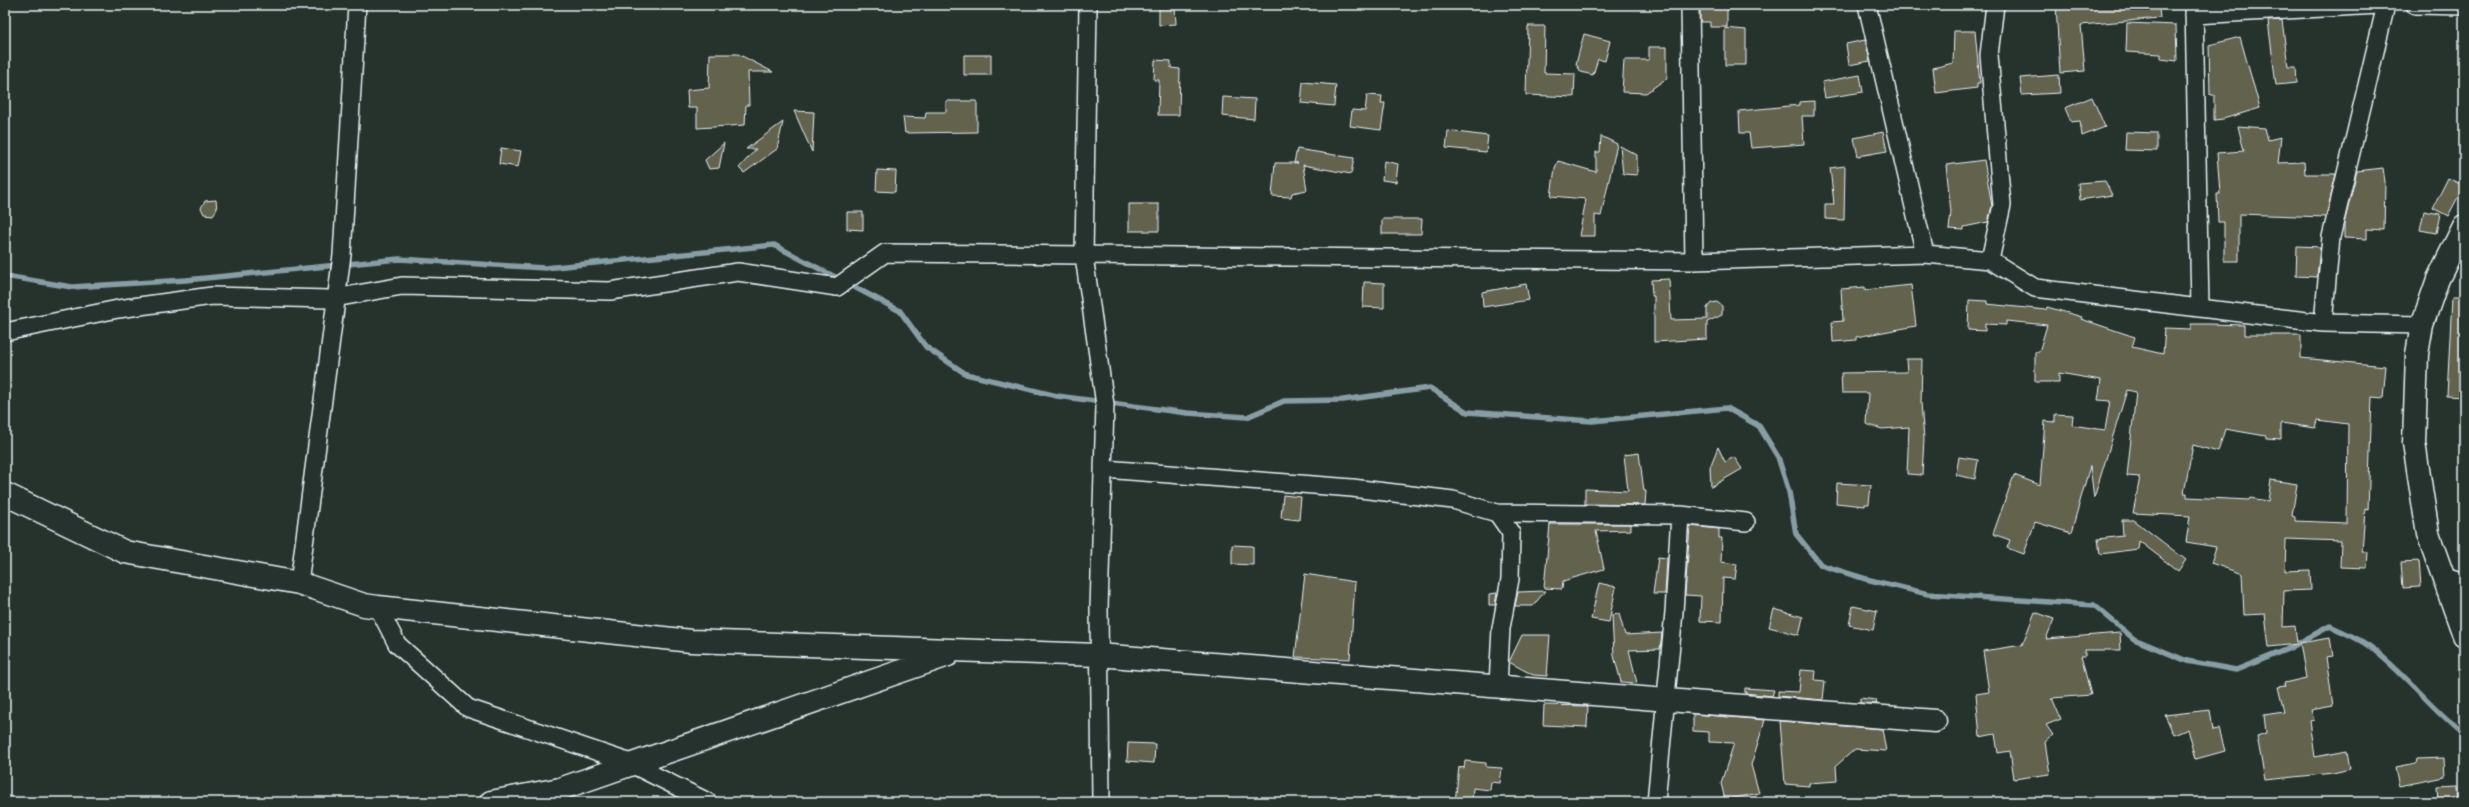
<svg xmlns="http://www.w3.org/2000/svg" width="2469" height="807" viewBox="0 0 2469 807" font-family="'Balsamiq Sans',sans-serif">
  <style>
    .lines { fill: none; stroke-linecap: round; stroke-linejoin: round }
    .stream { stroke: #889ea5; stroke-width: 5.5 }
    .building { fill: #63624e; stroke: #e8f1f8; fill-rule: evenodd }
    .street-casing { stroke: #e8f1f8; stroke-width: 20 }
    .secondary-casing { stroke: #e8f1f8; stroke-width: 25 }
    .street { stroke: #26332d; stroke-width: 17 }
    .secondary { stroke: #26332d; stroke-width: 22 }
  </style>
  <rect width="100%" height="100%" fill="#26332d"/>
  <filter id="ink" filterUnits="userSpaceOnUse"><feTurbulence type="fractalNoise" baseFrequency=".025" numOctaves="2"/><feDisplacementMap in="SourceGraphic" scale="8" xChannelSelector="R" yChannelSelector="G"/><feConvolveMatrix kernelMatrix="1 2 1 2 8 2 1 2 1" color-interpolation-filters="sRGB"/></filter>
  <g filter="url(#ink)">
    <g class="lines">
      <!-- stream -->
      <path class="stream" d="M5 276 72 287 186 280 399 259 545 268 774 245 900 311 926 347 966 374 1057 396 1187 413 1247 417 1284 401 1343 400 1430 388 1467 412 1592 421 1727 408 1759 426 1778 457 1789 492 1796 534 1821 565 1866 579 1928 594 2094 605 2134 639 2187 661 2236 670 2286 650 2330 626C2343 632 2358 638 2369 646 2404 672 2430 707 2464 734"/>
    </g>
    <!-- building -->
    <path class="building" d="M2073 5 2159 9 2160 18 2081 25 2085 71 2060 73 2056 6Z
      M1159 6H1175L1176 24 1159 25Z
      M1727 7V27H1710V22H1700V8Z
      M2282 20 2288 67H2296L2297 83 2276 85 2268 21Z
      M2127 23 2176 25 2177 61 2161 59V54L2126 52Z
      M1528 26H1545L1544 73 1575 74 1574 97 1526 95Z
      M1725 28 1746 30V65H1725Z
      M1954 31H1975L1980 83H1977V88L1936 93 1933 68 1953 63Z
      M1584 34 1610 41 1605 61 1598 59 1593 75 1581 72 1576 64Z
      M2240 37 2260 108 2223 119 2214 120V95H2210L2209 45Z
      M1865 40 1870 61 1849 65 1846 44Z
      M1649 47H1667V78L1646 93 1622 92 1624 60H1649Z
      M710 54H738L773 72H748L749 105H746L745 125 697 128V108H688L687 90 709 88Z
      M964 55H991V75H964Z
      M1155 60 1171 61V68L1180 69 1179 115H1158L1159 80H1154Z
      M1860 75 1863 92 1825 98 1822 82Z
      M2059 75 2060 93 2022 95 2020 78Z
      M1303 82 1336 85 1334 106 1301 103Z
      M1367 95 1382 96 1381 103H1385L1381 130 1350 126 1352 110 1365 111Z
      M1223 97 1255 99 1254 119 1222 116Z
      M2092 97 2105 127 2082 136 2080 121 2071 122 2065 108Z
      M946 101H977V132L905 133 903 117 925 118 926 112H946Z
      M1814 101V116H1802L1804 144 1751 148 1749 133H1740L1739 111 1799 105V102Z
      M794 111 814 112 812 152Z
      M783 122 777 149 744 173 739 168 756 149H746Z
      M2238 126 2265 128 2268 140 2281 137 2278 163 2304 162 2305 174H2336L2326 217 2239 214V261H2224V222H2218L2217 194H2220L2217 153 2244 151Z
      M1448 131 1488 136 1486 152 1446 148Z
      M1883 132 1887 151 1858 156 1854 138Z
      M2126 132 2157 133V151L2125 150Z
      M1601 136 1617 144 1601 216 1595 215V236H1579L1586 199 1551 196 1555 168 1558 161 1596 172V152H1600Z
      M724 143 719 168 709 169 705 160Z
      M1620 146 1637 155V175L1623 174Z
      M501 148 521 151 518 167 499 164Z
      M1297 149 1354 158 1351 174 1303 165 1307 190 1292 193 1291 197 1272 196 1275 163H1298H1294Z
      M1984 160 1992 206 1988 222 1964 227V230L1949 229 1951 212 1946 165Z
      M1384 161 1398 164 1396 182 1382 180Z
      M1845 166 1844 220 1825 219V204H1834L1830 168Z
      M2383 168 2385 182 2384 230 2367 229V239L2344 238V224L2357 171Z
      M877 170 896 171 895 192 876 191Z
      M2448 178 2464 186 2448 216 2433 208Z
      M2105 181 2112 195 2080 200 2078 183Z
      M216 200 217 209 213 215 204 214 201 208 205 201Z
      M1129 204H1159V231H1129Z
      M2424 211 2440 214 2436 233 2420 230Z
      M847 212H863V230L847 229Z
      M1382 219H1422L1421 234H1382Z
      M2297 246 2320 247 2317 277 2296 276Z
      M1669 279 1671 320 1707 319V308L1711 303 1717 302 1722 306V315L1707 322V339L1654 342V296H1652L1651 280Z
      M1364 282 1384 283V308L1363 307Z
      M1526 284 1529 300 1483 307 1482 292Z
      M1911 285 1916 326 1856 337V340L1833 342 1832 322 1843 321 1841 289 1865 287V290Z
      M2452 297H2464V397L2447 396Z
      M1969 300 1987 301V304L2046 310 2047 307 2082 317 2081 319 2135 337 2132 347 2163 354 2165 328 2191 329V324H2210L2244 325V335H2301V358L2386 366 2383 398 2372 397 2368 510 2365 509 2362 552H2368L2367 568 2340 567 2341 541 2286 539 2285 571 2310 570 2311 590 2284 591 2283 627 2295 626 2297 644 2269 647 2265 614 2244 615 2242 574 2211 563 2216 547 2186 542 2190 516 2133 513 2140 477 2127 476 2136 392 2127 390 2094 498 2090 466 2071 533 2035 522 2024 554 2007 548 2010 540 1993 534 2014 475 2040 485 2045 421 2055 422V414L2073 415 2072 425 2105 430 2110 401 2098 400 2101 380 2059 373V382H2035V352H2039L2047 325 2006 321V325L1985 324V331L1968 330ZM2317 420 2348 424 2347 523 2295 521V517L2292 516 2297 484 2271 480 2268 501 2250 498 2249 500 2187 497V493H2184L2193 445 2218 452 2225 429 2266 436V438L2281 439V423L2315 428Z
      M1906 359H1922L1921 403 1924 439 1922 475 1907 474 1909 427 1882 429 1866 424 1868 393H1842L1841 373 1907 372Z
      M1718 447 1725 462 1734 457 1742 469 1711 487 1710 467Z
      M1639 453 1644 491H1646L1645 505 1585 504V489L1628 491 1624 455Z
      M1959 457 1978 460 1975 479 1956 475Z
      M1837 483 1871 485 1869 504H1865V506L1836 503Z
      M1283 495 1301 497 1299 520 1281 518Z
      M2122 520H2134L2186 560 2178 571 2139 541 2138 549 2100 554 2098 539 2123 536Z
      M1550 524H1631V530L1596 531 1604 569 1563 581 1562 589 1544 588Z
      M1690 526 1719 529V538H1722L1721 562 1737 564 1735 579 1723 578 1722 622 1700 621 1701 596 1685 595Z
      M1232 545 1253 546V565L1232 564Z
      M1658 557 1667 558 1665 594H1653Z
      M2419 561 2421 587 2403 588 2401 562Z
      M1305 574 1355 582 1350 659 1295 657Z
      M1599 583 1616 587 1609 622 1591 619Z
      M1545 591 1533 606H1515L1518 592Z
      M1497 593 1495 605H1489V594Z
      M1853 606 1877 611 1873 630 1849 625Z
      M1774 609 1803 617 1799 635 1769 627Z
      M2035 612 2054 619 2046 639 2120 633 2121 650H2085V656H2081L2091 695 2052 698 2061 719 2046 725 2053 735 2045 742 2050 774 2014 779 2010 751 1998 753 1995 734 1980 737 1976 694 1989 692 1983 651 2022 645Z
      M1619 614 1625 635 1662 633 1660 649 1629 650 1637 683 1621 682 1614 656 1612 615Z
      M1522 635H1550L1547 676 1533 675 1509 662Z
      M2330 638 2333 656 2326 657 2333 706 2311 710 2314 720 2310 721 2315 757 2347 751 2350 769 2333 773 2265 780 2257 736 2266 733 2264 715 2284 712 2278 687 2285 686 2284 683 2306 678 2300 643Z
      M1801 670 1816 671 1815 680 1825 681 1823 700 1778 696V691L1799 692Z
      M1745 688 1774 690 1772 696 1745 693Z
      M1860 698 1876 700 1877 704 1860 703Z
      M1544 705 1588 706 1587 727 1543 725Z
      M2210 710 2213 730 2219 729 2225 751 2196 759 2188 729 2174 735 2165 715Z
      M1693 714 1765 720 1751 765 1759 793 1725 800 1721 783 1734 743 1709 742V732L1693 731Z
      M1780 721 1882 729 1886 751 1855 749 1836 766 1837 781 1809 783V786L1785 784Z
      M1128 743 1155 744 1154 763 1127 761Z
      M2444 758 2445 777 2399 786 2395 768 2416 764 2417 759Z
      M1465 761 1486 763V767L1502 768 1500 783 1491 782 1490 790 1473 788 1472 802H1455L1459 767 1464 768Z
      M2458 786 2459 802H2438L2437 787Z"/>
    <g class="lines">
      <!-- street casing -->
      <g class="street-casing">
        <path id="street" d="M1088 5 1084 256 1105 405 1099 609 1101 802
          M1690 5 1694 261
          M1867 5 1925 254
          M2194 5 2200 308
          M2415 5 2464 6
          M2194 15 2379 5
          M1990 260 2002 205 1989 55 1995 5
          M2323 323 2331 237 2386 5
          M5 332 118 309 212 296 329 299 402 286 610 291 738 272 837 287 885 253 1694 261 1925 254 1990 260 2035 288 2323 323 2422 325
          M1104 469 1352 488 1453 500 1497 513 1680 515 1746 522
          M1497 513 1511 533 1510 579 1501 628 1498 685
          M2445 577 2464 583
          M299 583 342 255 357 5
          M378 607 397 644 468 708 625 761 708 802
          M1656 802 1674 612 1680 515"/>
      </g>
      <!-- secondary casing -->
      <g class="secondary-casing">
        <path id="secondary" d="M2464 226 2438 279 2422 325 2417 354 2414 443 2428 534 2464 635
          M5 494 125 552 299 583 364 605 378 607 691 641 1098 655 1935 721
          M491 802 560 789 948 655"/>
      </g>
      <!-- street -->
      <use href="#street" class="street"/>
      <!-- secondary -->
      <use href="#secondary" class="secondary"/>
    </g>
  </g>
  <!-- margin -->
  <rect width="2469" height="807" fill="none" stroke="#26332d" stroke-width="20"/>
  <rect x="10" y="10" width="2449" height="787" fill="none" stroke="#e8f1f8" stroke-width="1.5" filter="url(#ink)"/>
</svg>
